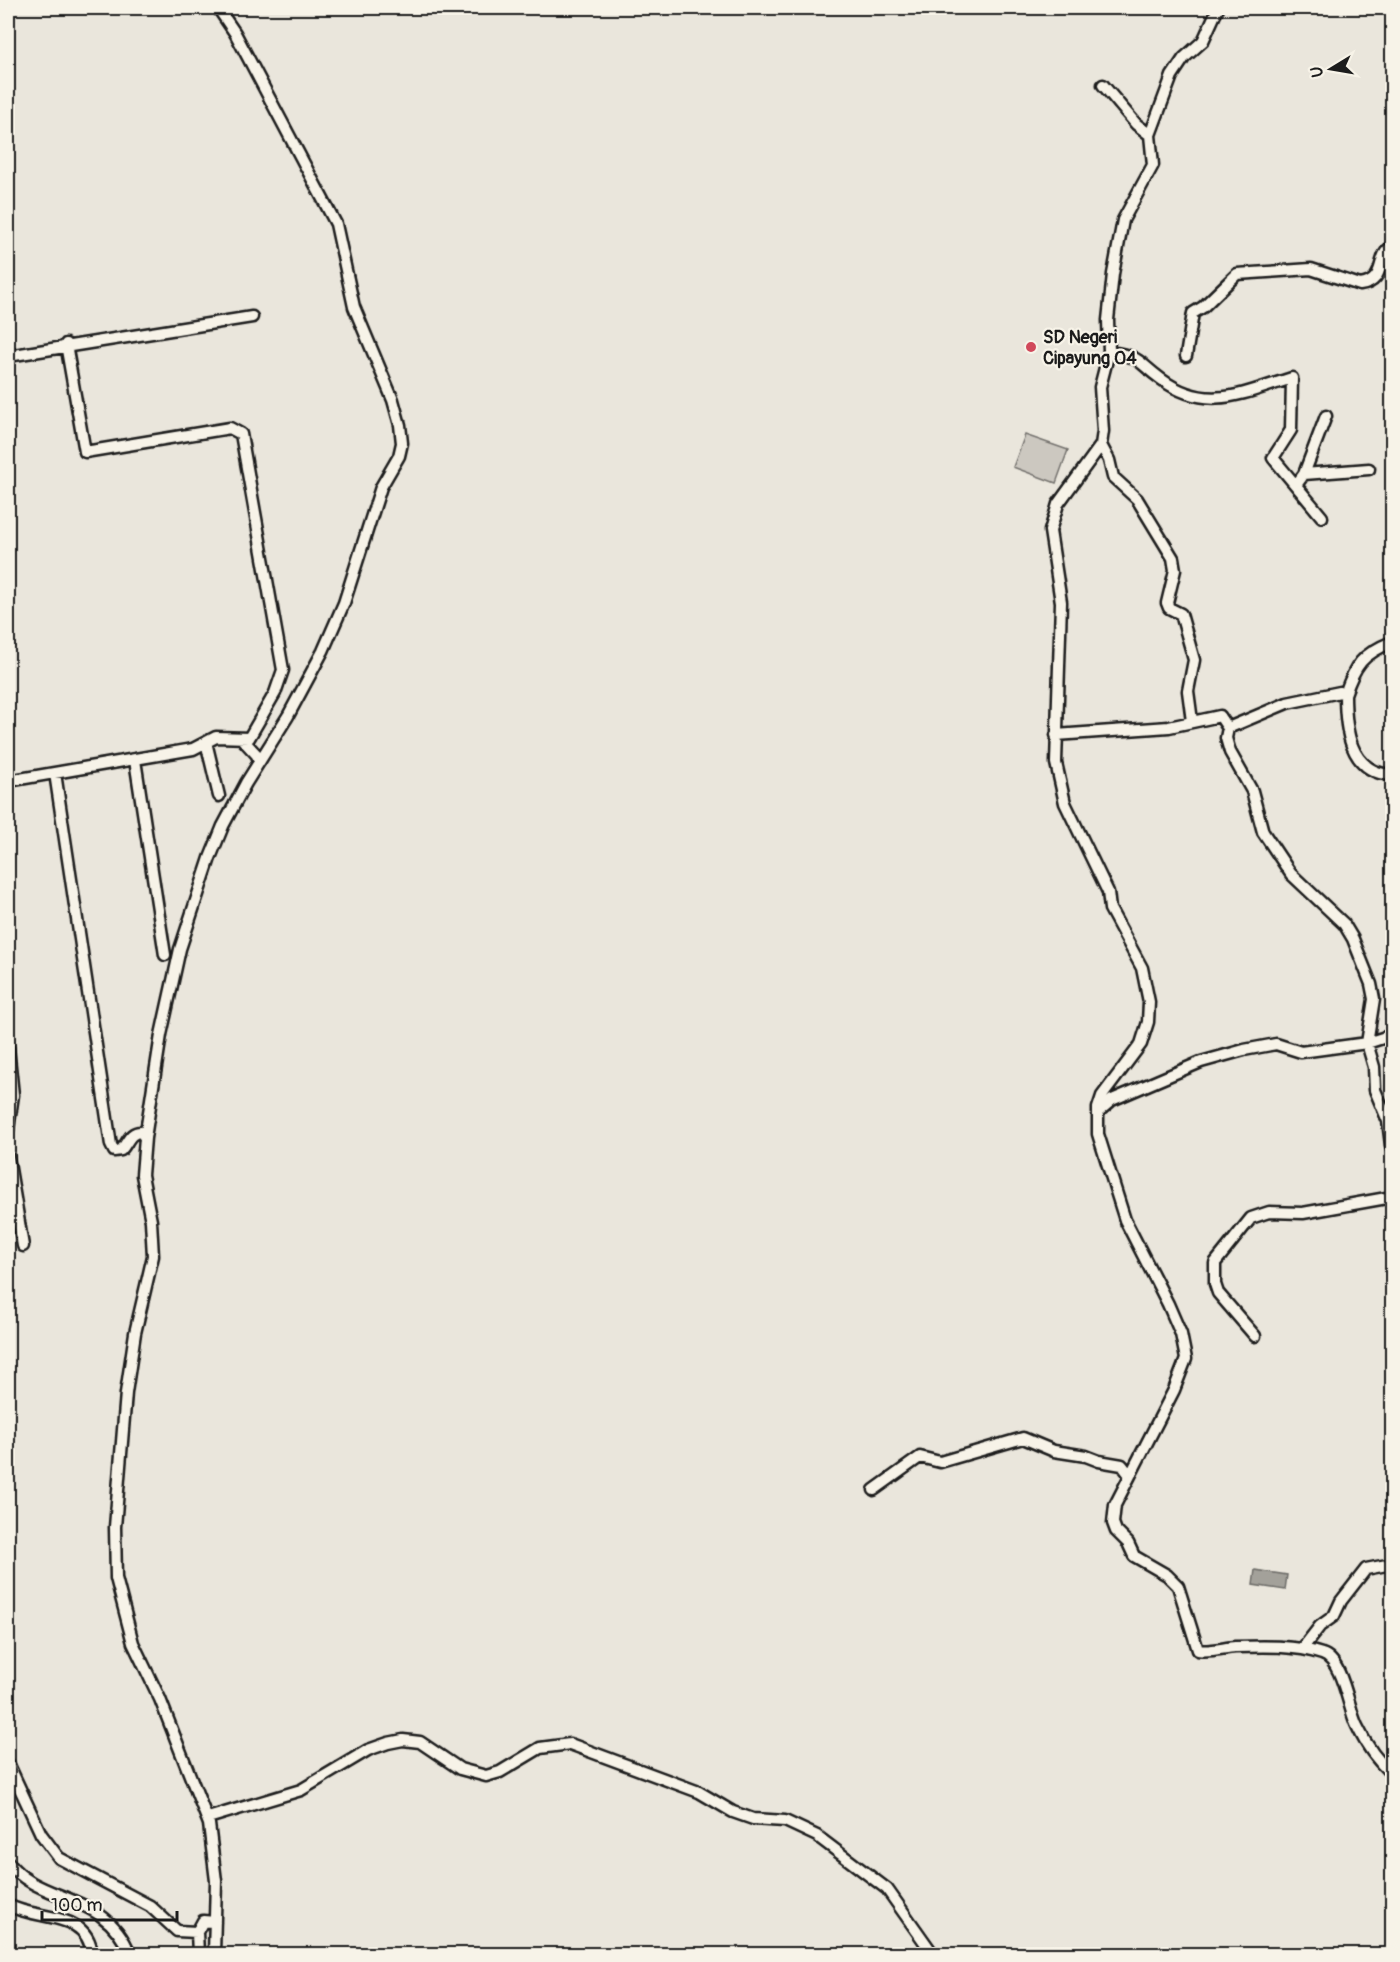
<svg xmlns="http://www.w3.org/2000/svg" width="1400" height="1962" viewBox="0 0 1400 1962" font-family="Pangolin,sans-serif">
  <style>
    .pitch { fill: #ccc8c0; stroke: #74726e; stroke-width: 1.5 }
    .water { fill: #a3a19a; stroke: #6d6c68; stroke-width: 1.5 }
    .lines { fill: none; stroke-linecap: round; stroke-linejoin: round }
    .minor-casing { stroke: #1c1c1c; stroke-width: 15 }
    .minor { stroke: #f7f3e8; stroke-width: 10 }
    .poi-dot { fill: #d1495b; stroke: #f7f3e8; stroke-width: 2 }
    .labels { text-anchor: middle; dominant-baseline: central; stroke-width: 4.5; stroke-linejoin: round; paint-order: stroke }
    .poi-label { font-size: 18px; font-weight: bold; fill: #1c1c1c; stroke: #f7f3e8; text-anchor: start }
  </style>
  <rect width="100%" height="100%" fill="#eae6dc"/>
  <filter id="ink" filterUnits="userSpaceOnUse"><feTurbulence type="fractalNoise" baseFrequency=".0167" numOctaves="2"/><feDisplacementMap in="SourceGraphic" scale="12" xChannelSelector="R" yChannelSelector="G"/><feConvolveMatrix kernelMatrix="1 2 1 2 8 2 1 2 1" color-interpolation-filters="sRGB"/></filter>
  <g filter="url(#ink)">
    <!-- pitch -->
    <path class="pitch" d="M1025 435 1068 450 1056 483 1013 467Z"/>
    <!-- water -->
    <path class="water" d="M1255 1570 1287 1575 1285 1590 1253 1585Z"/>
    <g class="lines">
      <!-- minor casing -->
      <g class="minor-casing">
        <path id="minor" d="M1218 8 1203 41 1184 58 1172 76 1150 135 1153 165 1123 220 1113 274 1108 320 1109 352 1100 387 1103 431 1101 445 1058 504 1050 531 1061 602 1056 763 1065 803 1108 892 1110 909 1142 968 1149 1002 1148 1022 1141 1044 1102 1096 1098 1108V1134L1125 1220 1168 1304 1181 1334 1186 1359 1174 1390 1115 1505 1113 1523 1116 1531 1128 1543 1134 1556 1167 1575 1178 1586 1198 1650C1210 1652 1223 1648 1235 1647 1262 1646 1296 1645 1322 1654 1343 1660 1348 1708 1357 1726 1366 1745 1377 1761 1392 1774
          M1103 85 1136 124 1150 135
          M1109 352C1143 357 1136 361 1161 379 1207 413 1243 393 1292 378L1291 430 1273 458 1322 517
          M8 356 252 317
          M1186 356 1193 313 1203 307 1237 274 1311 269 1360 285C1388 281 1375 255 1392 247
          M1101 445 1109 460 1113 477 1137 499 1173 558 1175 570 1167 603 1169 608 1181 614 1194 660 1188 691 1192 721
          M1304 474 1369 469
          M1296 485 1304 474 1326 416
          M1345 694C1355 665 1362 654 1392 642
          M1228 728 1226 738 1230 752 1252 791 1263 832 1291 874 1344 924 1353 939 1371 984 1374 999 1367 1043 1374 1067 1375 1090 1388 1121 1391 1145
          M1056 735 1169 727 1220 716 1228 728 1287 703 1340 692 1345 694C1345 728 1349 773 1392 775
          M243 740 257 755 259 762
          M206 742 219 796
          M135 760 165 955
          M55 773 111 1145 114 1151 121 1150C128 1143 129 1132 141 1132L145 1138
          M8 781 193 749 216 737 249 738 275 693 283 670 241 434 230 428 85 452 66 344
          M8 1047 13 1095 8 1130
          M1098 1112 1112 1100 1201 1062 1244 1050 1276 1044 1301 1052 1367 1043 1392 1035
          M8 1157 23 1246
          M1255 1336 1218 1293 1215 1284V1263L1251 1218 1269 1212 1303 1213 1392 1197
          M874 1490 920 1457 940 1462 1023 1438 1054 1451 1086 1456 1099 1461 1122 1465 1129 1474
          M1302 1649 1320 1626 1334 1616 1341 1601 1366 1569 1392 1564
          M8 1763 41 1834 59 1858 150 1906 177 1931 197 1932
          M208 1818 301 1790 368 1750 388 1743 403 1740 420 1742 460 1769 486 1776 500 1772 540 1748 570 1744 699 1792 733 1812 753 1819 785 1821 817 1836 887 1889 933 1954
          M8 1862C40 1905 105 1890 130 1954
          M8 1905C36 1921 88 1910 92 1954
          M198 1954 197 1932 203 1921 215 1922
          M214 1954 216 1881 209 1824 160 1699 133 1643 116 1578 115 1527 126 1393 135 1333 153 1256 151 1221 142 1175 145 1138 161 1035 180 949 210 858 223 826 246 783 288 716 323 651 344 603 381 487 399 456 402 443 400 425 393 400 354 307 336 224 235 33 218 8"/>
      </g>
      <!-- minor -->
      <use href="#minor" class="minor"/>
    </g>
  </g>
  <!-- markers -->
  <circle class="poi-dot" cx="1031" cy="347" r="6"/>
  <g class="labels">
    <!-- poi labels -->
    <g class="poi-label">
      <text x="1043" y="337">SD Negeri<tspan x="1043" dy="21">Cipayung 04</tspan></text>
    </g>
  </g>
  <!-- margin -->
  <rect width="1400" height="1962" fill="none" stroke="#f7f3e8" stroke-width="30"/>
  <rect x="15" y="15" width="1370" height="1932" fill="none" stroke="#1c1c1c" stroke-width="2" filter="url(#ink)"/>
  <!-- north arrow -->
  <g transform="translate(1331 69) rotate(259)" stroke="#f7f3e8" stroke-width="4.5" paint-order="stroke">
  <path d="M0-4.5L10 22L0 15L-10 22Z" fill="#1c1c1c"/>
  <text y="-9" font-size="16" font-weight="bold" text-anchor="middle" fill="#1c1c1c">U</text>
  </g>
  <!-- scale -->
  <path d="M42 1911v9h135v-9" fill="none" stroke="#1c1c1c" stroke-width="3"/>
  <text x="51" y="1911" font-size="18" fill="#1c1c1c" stroke="#f7f3e8" stroke-width="4.5" paint-order="stroke">100 m</text>
</svg>
